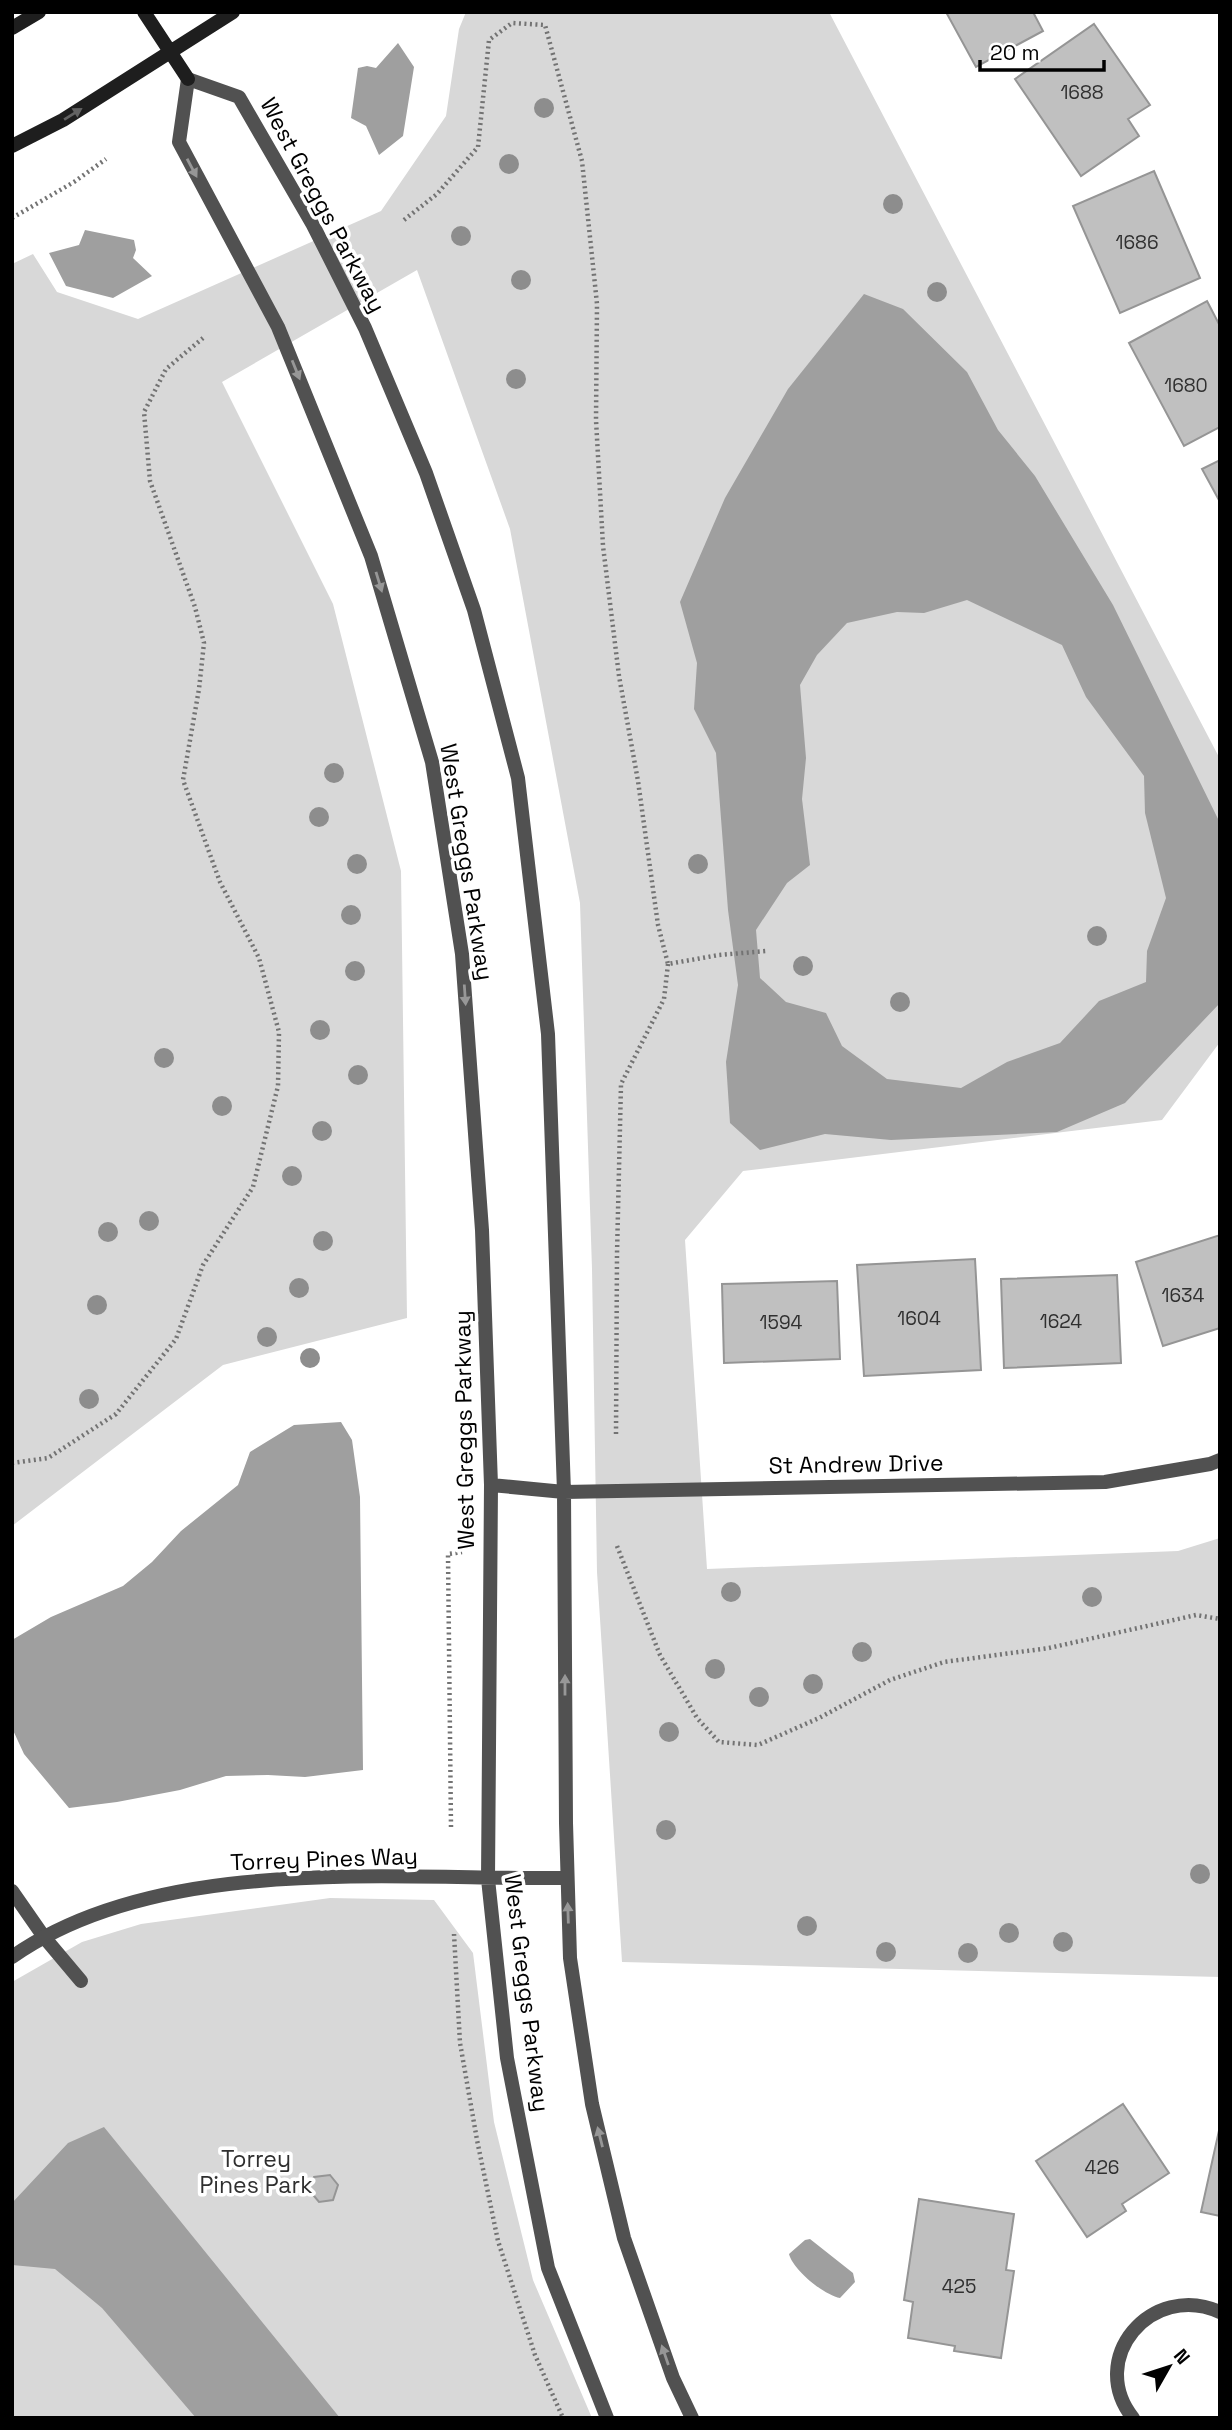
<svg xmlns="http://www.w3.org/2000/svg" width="1232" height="2430" viewBox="0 0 1232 2430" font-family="'Space Grotesk',sans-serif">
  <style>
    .green { fill: #d8d8d8 }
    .water { fill: #9f9f9f; fill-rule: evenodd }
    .building { fill: #c0c0c0; stroke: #959595; stroke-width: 2 }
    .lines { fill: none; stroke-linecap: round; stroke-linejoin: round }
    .path { stroke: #737373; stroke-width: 4.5; stroke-dasharray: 2 3.5; stroke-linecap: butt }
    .lane { stroke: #515151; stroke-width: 14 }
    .street { stroke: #515151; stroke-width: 14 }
    .secondary { stroke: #1e1e1e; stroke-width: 14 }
    .tree { fill: #8d8d8d }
    .oneway { fill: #626262 }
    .oneway2 { fill: #979797 }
    .labels { text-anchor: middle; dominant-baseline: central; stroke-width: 7; stroke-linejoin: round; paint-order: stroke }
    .number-label { font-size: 19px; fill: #303030 }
    .street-label { font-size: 23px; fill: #000; stroke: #fff }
    .park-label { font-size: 23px; fill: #2f2f2f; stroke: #fff }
  </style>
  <rect width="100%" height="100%" fill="#fff"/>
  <!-- green -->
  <path class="green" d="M466 12H829L1220 759V1042L1162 1120 743 1171 685 1240 707 1569 1178 1551 1220 1538V1977L622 1962 597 1572 592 1269 580 903 510 529 417 270 222 382 333 604 401 871 407 1318 223 1365 12 1526V264L33 254 57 292 138 319 381 211 446 116 459 29Z
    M330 1898 434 1900 473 1953 494 2122 533 2280 592 2418H12V1982L82 1942 141 1924Z"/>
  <!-- water -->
  <path class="water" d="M398 43 414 67 403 136 379 155 366 126 351 118 358 68 367 66 376 68Z
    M85 230 134 240 136 250 133 258 152 276 113 298 66 286 49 253 79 245Z
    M864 294 903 309 967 372 998 430 1035 476 1113 605 1220 823V1003L1125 1103 1057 1132 891 1140 825 1134 760 1150 730 1123 726 1062 738 985 728 910 716 753 694 709 697 663 680 602 725 498 788 389ZM967 600 1062 645 1086 697 1144 776 1145 813 1166 898 1147 951 1146 982 1099 1001 1060 1043 1007 1062 961 1088 887 1079 842 1046 826 1013 786 1002 760 978 756 930 787 883 810 865 802 799 806 758 800 685 817 655 847 623 897 612 924 613Z
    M341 1422 352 1440 360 1497 363 1770 305 1777 268 1775 226 1776 180 1790 117 1802 69 1808 24 1754 12 1728V1640L51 1617 123 1586 152 1562 181 1531 238 1485 250 1452 294 1425Z
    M104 2127 340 2418H196L102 2308 55 2269 12 2265V2203L68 2143Z
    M810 2239 853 2273 855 2282 840 2298C824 2295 793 2270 789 2254L805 2240Z"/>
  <!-- building -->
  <path class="building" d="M946 12H1033L1043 31 976 67Z
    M1094 24 1150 105 1128 119 1139 136 1081 176 1015 79Z
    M1154 171 1200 278 1120 313 1073 206Z
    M1207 301 1220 326V427L1184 446 1129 343Z
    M1220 460V502L1202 469Z
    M1220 1235V1328L1163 1346 1136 1262Z
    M975 1259 981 1370 864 1376 857 1265Z
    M1117 1275 1121 1363 1004 1368 1001 1279Z
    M837 1281 840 1359 724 1363 722 1284Z
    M1123 2104 1169 2173 1122 2204 1126 2211 1087 2237 1036 2161Z
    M1220 2126V2216L1201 2212Z
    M330 2175 338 2185 333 2200 319 2202 309 2190 314 2177Z
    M919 2199 1014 2214 1006 2270 1014 2271 1001 2358 954 2351 955 2346 908 2338 913 2302 904 2300Z"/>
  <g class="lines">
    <!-- path -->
    <path class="path" d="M12 218 74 182 106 159
      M404 220 437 194 478 147 489 40 512 23 545 25 582 161 597 304 596 420 603 546 619 676 638 781 658 925 668 964 719 955 766 951
      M616 1434 617 1254 621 1084 664 999 668 964
      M12 1463 48 1458 116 1414 176 1339 203 1265 253 1187 278 1086 279 1032 259 958 220 882 183 780 199 689 204 643 195 607 150 481 144 412 166 369 203 338
      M617 1546 660 1655 697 1718 719 1742 758 1745 819 1718 890 1680 944 1662 1049 1648 1196 1615 1220 1619
      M451 1827 448 1554 462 1552
      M454 1934 460 2043 477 2140 498 2241 535 2355 563 2418"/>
    <!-- lane -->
    <path class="lane" d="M12 1891 44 1937 81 1981"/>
    <!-- street -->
    <path class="street" d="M491 1485 564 1492 1105 1482 1210 1464 1220 1460
      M12 1957C160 1853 396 1880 567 1878
      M607 2418 548 2268 507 2058 488 1879 491 1485 482 1230 462 954 432 762 371 556 278 327 179 142 188 79 239 97 313 225 365 328 426 473 474 610 518 778 548 1034 564 1492 566 1823 570 1958 592 2104 624 2238 673 2378 692 2418
      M1133 2418C1086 2359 1151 2281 1220 2312"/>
    <!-- secondary -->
    <path class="secondary" d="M144 12 188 79
      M12 28 39 12
      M12 146 63 120 233 12"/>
  </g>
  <!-- trees -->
  <g class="tree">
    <circle cx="544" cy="108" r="10"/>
    <circle cx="509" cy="164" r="10"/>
    <circle cx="893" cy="204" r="10"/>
    <circle cx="461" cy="236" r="10"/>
    <circle cx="521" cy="280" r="10"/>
    <circle cx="937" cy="292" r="10"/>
    <circle cx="516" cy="379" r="10"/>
    <circle cx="334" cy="773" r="10"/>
    <circle cx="319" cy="817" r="10"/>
    <circle cx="357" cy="864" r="10"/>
    <circle cx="698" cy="864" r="10"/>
    <circle cx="351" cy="915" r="10"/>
    <circle cx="1097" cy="936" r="10"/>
    <circle cx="803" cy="966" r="10"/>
    <circle cx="355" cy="971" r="10"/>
    <circle cx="900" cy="1002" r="10"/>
    <circle cx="320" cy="1030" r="10"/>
    <circle cx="164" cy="1058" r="10"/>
    <circle cx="358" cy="1075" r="10"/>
    <circle cx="222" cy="1106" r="10"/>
    <circle cx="322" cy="1131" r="10"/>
    <circle cx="292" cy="1176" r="10"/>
    <circle cx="149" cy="1221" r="10"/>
    <circle cx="108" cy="1232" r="10"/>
    <circle cx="323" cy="1241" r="10"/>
    <circle cx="299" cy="1288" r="10"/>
    <circle cx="97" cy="1305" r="10"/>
    <circle cx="267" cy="1337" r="10"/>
    <circle cx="310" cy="1358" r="10"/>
    <circle cx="89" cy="1399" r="10"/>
    <circle cx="731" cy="1592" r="10"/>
    <circle cx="1092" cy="1597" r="10"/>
    <circle cx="862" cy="1652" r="10"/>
    <circle cx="715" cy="1669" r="10"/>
    <circle cx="813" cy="1684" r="10"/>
    <circle cx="759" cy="1697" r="10"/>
    <circle cx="669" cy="1732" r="10"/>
    <circle cx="666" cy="1830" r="10"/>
    <circle cx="1200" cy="1874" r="10"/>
    <circle cx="807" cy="1926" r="10"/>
    <circle cx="1009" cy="1933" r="10"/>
    <circle cx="1063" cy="1942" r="10"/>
    <circle cx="886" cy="1952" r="10"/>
    <circle cx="968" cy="1953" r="10"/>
  </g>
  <!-- one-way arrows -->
  <defs><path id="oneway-solid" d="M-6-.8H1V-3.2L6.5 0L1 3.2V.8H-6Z" transform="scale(1.75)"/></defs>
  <use class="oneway" href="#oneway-solid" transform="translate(73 114) rotate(-32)"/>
  <g class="oneway2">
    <use href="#oneway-solid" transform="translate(192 168) rotate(62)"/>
    <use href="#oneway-solid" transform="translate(296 370) rotate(68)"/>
    <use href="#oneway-solid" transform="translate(379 582) rotate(73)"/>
    <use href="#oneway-solid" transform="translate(465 995) rotate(86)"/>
    <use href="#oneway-solid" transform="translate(565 1685) rotate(-90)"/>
    <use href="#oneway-solid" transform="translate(568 1913) rotate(-92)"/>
    <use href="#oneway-solid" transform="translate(600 2137) rotate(-104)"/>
    <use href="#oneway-solid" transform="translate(665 2355) rotate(-109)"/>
  </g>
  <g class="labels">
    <!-- number labels -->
    <g class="number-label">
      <text x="1082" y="92">1688</text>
      <text x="1137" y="242">1686</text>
      <text x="1186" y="385">1680</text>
      <text x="1183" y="1295">1634</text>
      <text x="919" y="1318">1604</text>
      <text x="1061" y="1321">1624</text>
      <text x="781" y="1322">1594</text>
      <text x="1102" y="2167">426</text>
      <text x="959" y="2286">425</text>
    </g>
    <!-- street labels -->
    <g class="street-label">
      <text transform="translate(323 205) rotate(62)">West Greggs Parkway</text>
      <text transform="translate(467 862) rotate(81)">West Greggs Parkway</text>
      <text transform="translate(464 1430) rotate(-91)">West Greggs Parkway</text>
      <text transform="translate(856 1464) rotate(-1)">St Andrew Drive</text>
      <text transform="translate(324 1859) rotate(-2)">Torrey Pines Way</text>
      <text transform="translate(527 1993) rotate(83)">West Greggs Parkway</text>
    </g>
    <!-- park labels -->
    <g class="park-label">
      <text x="256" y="2159">Torrey<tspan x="256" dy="26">Pines Park</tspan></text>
    </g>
  </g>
  <!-- border -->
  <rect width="1232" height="2430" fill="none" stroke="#000000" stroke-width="28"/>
  <!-- north arrow -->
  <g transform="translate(1169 2367) rotate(51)" stroke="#ffffff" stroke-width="5" paint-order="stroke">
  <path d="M0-5L12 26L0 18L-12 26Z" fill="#000000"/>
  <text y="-10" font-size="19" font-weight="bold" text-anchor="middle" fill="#000000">N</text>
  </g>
  <!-- scale -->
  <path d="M980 60v10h124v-10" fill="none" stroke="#000000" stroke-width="3.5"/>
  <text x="990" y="60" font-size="21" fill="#000000" stroke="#ffffff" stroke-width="5" paint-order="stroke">20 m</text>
</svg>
